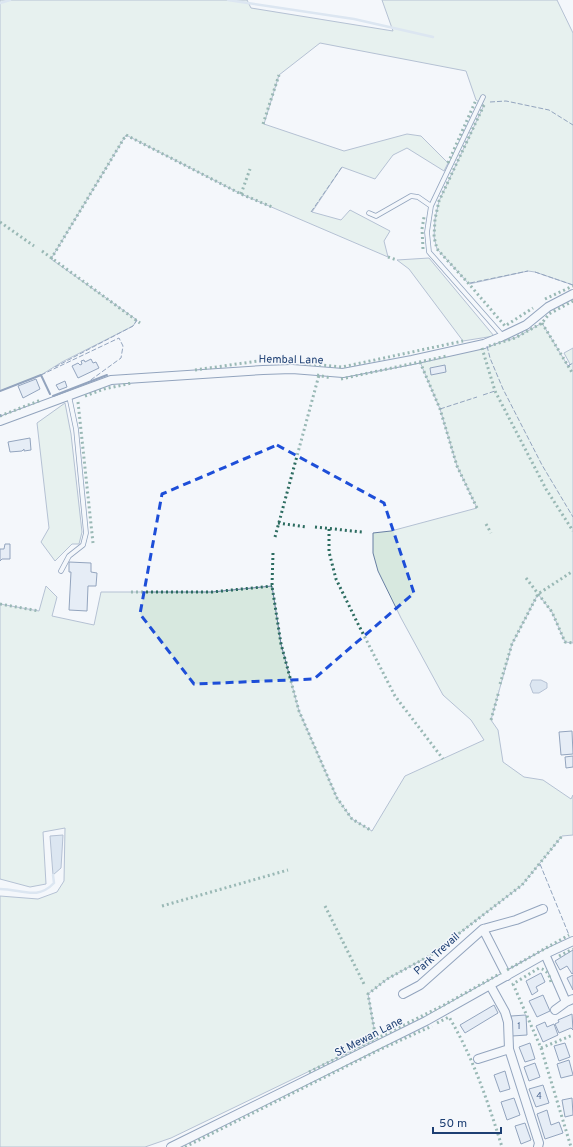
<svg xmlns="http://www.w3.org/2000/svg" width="573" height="1147" viewBox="0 0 573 1147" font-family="Overpass,sans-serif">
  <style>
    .green { fill: #d7e8df; stroke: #687fa3 }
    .water { fill: #bed0e5; stroke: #687fa3 }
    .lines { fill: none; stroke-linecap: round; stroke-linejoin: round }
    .stream { stroke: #bed0e5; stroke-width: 2.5 }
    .building { fill: #d5e0f0; stroke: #1d3f73 }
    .lane-casing { stroke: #1d3f73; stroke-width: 5.5 }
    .street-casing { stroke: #1d3f73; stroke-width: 10 }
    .lane { stroke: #f4f7fb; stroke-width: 4 }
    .street { stroke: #f4f7fb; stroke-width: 8 }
    .hedge { stroke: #2c6c60; stroke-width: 3; stroke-dasharray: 2 3; stroke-linecap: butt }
    .fence { stroke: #1d3f73; stroke-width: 1; stroke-dasharray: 5 2; stroke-linecap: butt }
    .wall { stroke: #1d3f73; stroke-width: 2 }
    .marked { fill: none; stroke: #1d4ed8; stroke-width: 3; stroke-dasharray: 8 5; stroke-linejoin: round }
    .labels { text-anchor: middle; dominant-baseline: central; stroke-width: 3; stroke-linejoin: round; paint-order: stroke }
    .number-label { font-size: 9px; fill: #4b6792 }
    .street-label { font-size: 11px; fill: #1d3f73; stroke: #f4f7fb }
  </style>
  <rect width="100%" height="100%" fill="#f4f7fb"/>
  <!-- green -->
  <path class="green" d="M0 0H247L251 8 393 31 382 0H557L573 33V285L535 272 528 271 469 284 437 249 434 237 435 219 439 201 484 105 476 100 466 71 320 43 279 75 264 124 344 151 407 134 421 136 448 163 444 171 407 148 393 155 375 179 342 167 312 212 341 220 350 210 390 231 384 241 388 257 241 194 126 135 51 259 137 320 133 326 62 362 41 375 0 391Z
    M429 258 494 336 463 341 409 269 397 260Z
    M542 323 568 366 570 364 564 353 573 348V643L565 642 552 612 538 594 512 644 491 720 498 730 503 762 524 777 543 780 571 799 573 795V835L562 836 522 885 431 955 387 979 368 994 376 1039 171 1138 145 1147H0V896L38 899 57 892 64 881 65 828 43 832 46 884 30 887 0 879V604L39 611 46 586 57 597 52 616 94 625 101 592H212L272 586 281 644 299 711 337 798 352 819 372 831 405 776 484 740 471 720 443 695 401 618 378 571 373 553V533L391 531 477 508 457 466 440 409 420 362 515 338Z
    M65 403 71 434 82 532 79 544H72L55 561 41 542 49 528 37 423Z"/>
  <!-- water -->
  <path class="water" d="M532 680H541L547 683V688L539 693H533L530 685Z
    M63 835 61 868 53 875 50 836Z"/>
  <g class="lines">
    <!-- stream -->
    <path class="stream" d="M228 0 354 19 433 37
      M0 3 10 0
      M0 889C21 889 37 901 54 883L53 875"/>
  </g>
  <!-- building -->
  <path class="building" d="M91 359 93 363 96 362 99 368 78 378 72 366 78 363 80 365 82 364 81 361 84 360 85 362Z
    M445 365 446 372 431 375 430 368Z
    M36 379 40 389 23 398 18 386Z
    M65 381 67 387 59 390 56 385Z
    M30 438 31 450 24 451V449L22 451 10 452 8 442Z
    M5 544H10V559H2L0 561V549H4Z
    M69 562 91 563V572L97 573 96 586H88L87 611 69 610 71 572H69Z
    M572 731 573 754 561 755 559 732Z
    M573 756V767L566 768 565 757Z
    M573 950V973L572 974 567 966 560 970 555 961Z
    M541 973 545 982 536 987 538 991 532 995 526 981Z
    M573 975V990L567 978Z
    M543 995 550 1011 537 1017 529 1001Z
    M494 1005 498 1013 465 1033 460 1025Z
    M572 1014 573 1030 571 1028 559 1033 555 1024 559 1022 558 1020Z
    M526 1015 527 1035 512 1036 511 1016Z
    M545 1022 547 1027 554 1024 558 1035 543 1042 536 1026Z
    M530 1043 535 1059 525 1062 519 1047Z
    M565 1043 570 1057 559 1061 554 1046Z
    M569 1060 573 1075 561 1078 557 1064Z
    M535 1063 540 1077 529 1081 524 1067Z
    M505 1071 510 1089 500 1092 494 1075Z
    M543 1085 549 1103 536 1107 529 1089Z
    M514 1098 520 1115 507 1120 501 1102Z
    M572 1098 573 1115 565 1117 562 1100Z
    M547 1110 551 1125 559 1122 563 1133 545 1139 537 1114Z
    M525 1123 531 1140 521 1144 515 1126Z"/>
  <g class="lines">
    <!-- lane casing -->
    <g class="lane-casing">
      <path id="lane" d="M483 97 431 206 427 232 429 252 503 336
        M369 213 376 216 411 196 418 197 431 206
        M61 571 69 556 83 545 86 533 76 429 69 396"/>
    </g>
    <!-- street casing -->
    <g class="street-casing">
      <path id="street" d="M0 421 111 380 263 370 292 369 343 373 412 360 484 344 503 336 526 325 548 307 573 294
        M483 929 507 976
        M545 954 566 1002 573 999
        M490 985 505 1012 508 1022 509 1049 539 1143 538 1147
        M403 994 420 985 483 929 516 920 543 909
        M555 1010 566 1002
        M478 1059 509 1049
        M171 1147 426 1021 545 954 573 941"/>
    </g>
    <!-- lane -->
    <use href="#lane" class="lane"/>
    <!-- street -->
    <use href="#street" class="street"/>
    <!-- hedge -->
    <path class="hedge" d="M484 105 439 201 435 219 434 237 437 249 469 284 505 326 533 308
      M263 124 279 75
      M448 163 476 100
      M241 194 250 169
      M0 222 34 246
      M423 249 422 229 424 217
      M42 251 140 323
      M388 257 397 260
      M51 259 126 135 241 194 272 207
      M545 299 573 286
      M542 323 573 374
      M489 346 515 338 542 323 549 314 573 301
      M482 348 495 391 546 489 573 531
      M420 362 440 409 457 466 477 508
      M195 370 258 361H280L342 367 463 341
      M317 375 331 378
      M341 379 447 356
      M85 396 104 389 132 383
      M78 402 93 543
      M0 416 41 400
      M278 523 307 527
      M486 524 491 533
      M315 527 362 532
      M329 529V552L336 579 356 620 395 696 443 759
      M275 537 319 375
      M273 553 272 586 281 644 299 711 337 798 352 819 372 831
      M526 578 552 612 565 642 573 643
      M131 592H212L272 586
      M0 604 39 611
      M500 684 512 644 538 594 573 571
      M491 720 499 691
      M162 906 288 870
      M325 906 364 984
      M559 956 573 949
      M507 970 569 935
      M551 982C549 974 547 970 539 968L513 984 541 1048 571 1147
      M437 1023 449 1017C473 1057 488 1102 502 1147
      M376 1039 368 994 387 979 431 955 522 885 562 836
      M541 1048 573 1035
      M309 1072 444 1005 501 973
      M185 1147 379 1050 432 1026"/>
    <!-- fence -->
    <path class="fence" d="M490 102 506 101 549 110 573 125
      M311 212 342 167
      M535 272 573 285
      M470 283 528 271
      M487 346 490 358 503 389 542 465 573 517
      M568 366 573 363
      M55 367 133 326 137 320
      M41 375 119 338 123 346 121 358 88 382
      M483 395 495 391
      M440 409 477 397
      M540 864 569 935"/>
    <!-- wall -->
    <path class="wall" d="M0 391 41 375 50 394
      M53 396 107 375
      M0 415V416"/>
  </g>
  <!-- marked area -->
  <path d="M0 0H573V1147H0ZM277 445 384 503 414 593 314 679 194 684 140 614 162 494Z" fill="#f4f7fb" fill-opacity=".55" fill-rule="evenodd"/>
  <path class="marked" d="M277 445 384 503 414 593 314 679 194 684 140 614 162 494Z"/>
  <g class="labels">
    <!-- number labels -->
    <g class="number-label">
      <text x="519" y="1026">1</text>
      <text x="539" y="1096">4</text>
    </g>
    <!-- street labels -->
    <g class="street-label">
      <text transform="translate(291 360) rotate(1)">Hembal Lane</text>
      <text transform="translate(437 954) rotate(-42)">Park Trevail</text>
      <text transform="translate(369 1037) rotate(-27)">St Mewan Lane</text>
    </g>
  </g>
  <!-- scale -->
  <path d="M433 1127v6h68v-6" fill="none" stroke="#1d3f73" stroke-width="2"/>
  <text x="439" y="1127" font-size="12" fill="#1d3f73" stroke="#f4f7fb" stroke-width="3" paint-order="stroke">50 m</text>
</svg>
